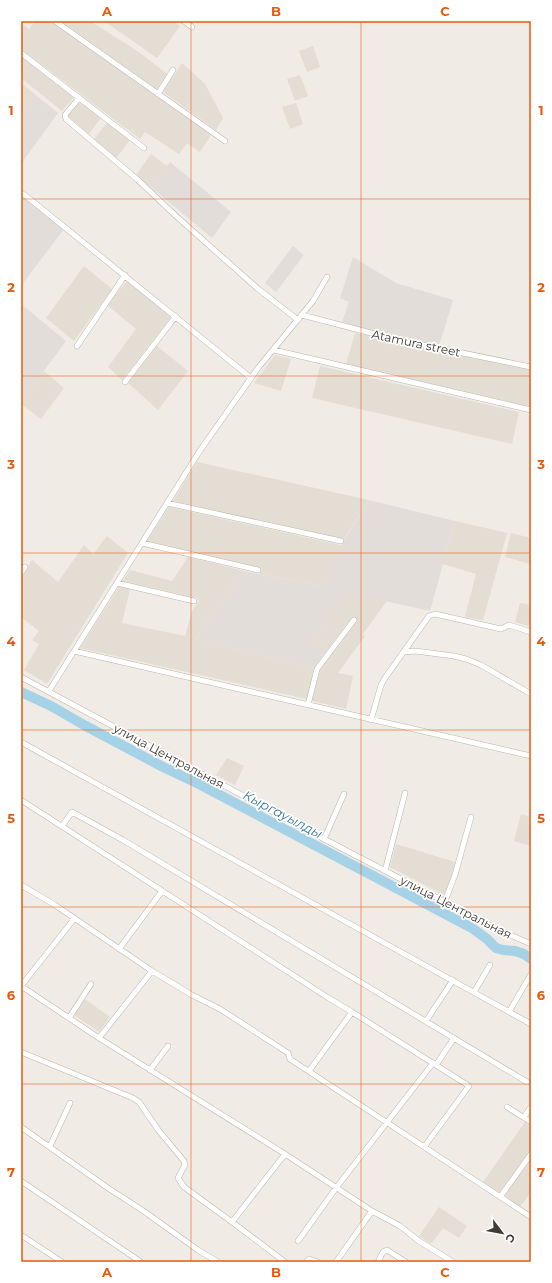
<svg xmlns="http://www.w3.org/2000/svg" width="552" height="1283" viewBox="0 0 552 1283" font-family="Montserrat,sans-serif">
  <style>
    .residential { fill: #e3ddd3 }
    .industrial { fill: #e2ddd9 }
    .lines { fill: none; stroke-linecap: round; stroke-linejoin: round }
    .river { stroke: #a6d2e7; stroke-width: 10 }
    .minor-casing { stroke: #bdb5ab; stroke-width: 6 }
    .minor { stroke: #fff; stroke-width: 5 }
    .grid { fill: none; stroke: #e8590c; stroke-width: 1; stroke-opacity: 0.55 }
    .labels { text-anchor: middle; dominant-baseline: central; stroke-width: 3.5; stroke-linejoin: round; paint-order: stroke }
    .street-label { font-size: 12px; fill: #413b35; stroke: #fff }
    .water-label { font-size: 13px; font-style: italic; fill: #38799a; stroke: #fff }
    .neatline { fill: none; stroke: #e8590c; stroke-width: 1.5 }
    .grid-label { font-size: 13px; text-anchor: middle; font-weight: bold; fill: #e8590c }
  </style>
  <rect width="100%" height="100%" fill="#f0ebe4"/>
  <!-- residential -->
  <path class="residential" d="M35 21H50L211 135 200 152 187 143 179 154 145 132 140 139 21 49V23L29 29Z
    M61 21H90L139 52 167 74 157 89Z
    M104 21H173L180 26 157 58Z
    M313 46 320 67 307 72 299 51Z
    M21 56 74 97 62 111 21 78Z
    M182 63 205 84 223 118 216 130 163 92Z
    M300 75 308 96 295 101 287 79Z
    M21 83 37 96 21 113Z
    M80 102 101 118 89 134 68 116Z
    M296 103 303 124 290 129 282 107Z
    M107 123 130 140 116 158 94 139Z
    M151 154 167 166 151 187 136 175Z
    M84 266 112 289 74 341 46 318Z
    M127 281 171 317 122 380 108 367 136 329 107 305Z
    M355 333 531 370V407L346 364Z
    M157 346 188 371 158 410 128 383Z
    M275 355 291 359 281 391 254 383Z
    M320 366 519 412 512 444 312 398Z
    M44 371 64 388 41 419 21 404V402Z
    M197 462 369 500 344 539 173 501Z
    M169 507 345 546 322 586 260 574 262 569 147 541Z
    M455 521 507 533 483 620 465 617 476 574 443 564Z
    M511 533 531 538V559L530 564 505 557Z
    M107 536 128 553 47 684 24 670 39 644 32 640 39 631 21 617V578L32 560 58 582 84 545 93 554Z
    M188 557 244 571 195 639 314 668 307 699 80 648 119 587 130 589 122 623 185 636 192 611 199 601 197 598 123 581 130 570 172 581Z
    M348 592 387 601 362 635 365 636 338 673 353 676 346 709 312 701 320 670 357 618 353 616 327 650 313 641Z
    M520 603 531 605V617L529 626 515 622Z
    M227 758 244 766 235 785 216 775Z
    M521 814 531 817V841L530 846 514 841Z
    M396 844 455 862 449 886 444 895 390 867Z
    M85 999 110 1017 99 1032 74 1015Z
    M525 1122 531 1126V1149L499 1193 483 1182Z
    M531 1158V1192L520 1207 504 1195Z
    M439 1207 467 1226 459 1238 443 1228 431 1244 419 1236Z"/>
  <!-- industrial -->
  <path class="industrial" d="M37 96 58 113 21 164V113Z
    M170 162 231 212 212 238 151 187Z
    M23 196 64 229 21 286V199Z
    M293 246 304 255 276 292 265 283Z
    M353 257 396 283 453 300 439 346 392 336 342 322 349 302 340 298Z
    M21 304 66 341 21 402Z
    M369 500 455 521 430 611 348 593 313 641 327 650 314 668 195 639 244 571 322 586 344 546 341 545Z"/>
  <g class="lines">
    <!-- river -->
    <path class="river" d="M21 692 51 706 84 725 163 767 197 783 472 928 487 939 496 948 503 950 515 951 524 954 531 959"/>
    <!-- minor casing -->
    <g class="minor-casing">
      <path id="minor" d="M55 21 225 141
        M184 21 192 27
        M21 53 144 148
        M158 94 173 70
        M79 98 65 115 66 119 138 180 176 216 257 288 298 320
        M21 193 26 196 251 378
        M302 315 390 338 531 367
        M77 346 125 275
        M274 350 531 410
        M125 382 176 316
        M167 503 341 541
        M142 543 258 570
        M21 573 25 567
        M117 583 194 601
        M74 651 531 756
        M404 652 415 651 454 656 466 659 481 665 531 694
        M21 677 324 839 499 930 531 944
        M49 691 199 452 258 368 313 301 327 277
        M308 705 317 669 354 620
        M371 720 381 685 385 678 429 616 435 614 501 629 509 625 531 632
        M21 742 531 1024
        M21 800 327 997 352 1012 469 1086 424 1147
        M62 826 72 812 123 840 527 1082
        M324 839 344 794
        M385 871 405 793
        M21 885 55 905 152 971 192 995 220 1009 288 1053 290 1059 531 1217
        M445 901 455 875 471 817
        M119 949 162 891
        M21 986 99 1038 285 1154 372 1211 400 1226 419 1241 453 1262
        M21 986 74 919
        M474 992 490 965
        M509 1012 531 974
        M69 1018 91 984
        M426 1021 453 980
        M99 1038 152 971
        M21 1052 133 1098 139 1102 159 1131 184 1161 185 1165 178 1178 184 1187 232 1222 285 1262
        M436 1065 454 1038
        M150 1070 168 1046
        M309 1071 352 1012
        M507 1107 531 1122
        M524 1117 531 1107
        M21 1127 108 1188 145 1212 198 1250 218 1262
        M50 1146 70 1103
        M21 1181 141 1262
        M500 1197 531 1154
        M232 1222 285 1154
        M21 1235 62 1262
        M298 1241 336 1188 433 1063
        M306 1262 309 1259 318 1262
        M336 1262 372 1211
        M378 1262 383 1252 387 1250 406 1262"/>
    </g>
    <!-- minor -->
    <use href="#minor" class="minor"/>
  </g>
  <!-- grid -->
  <path class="grid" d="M191 21V1262M361 21V1262M21 199H531M21 376H531M21 553H531M21 730H531M21 907H531M21 1084H531"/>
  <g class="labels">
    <!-- street labels -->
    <g class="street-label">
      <text transform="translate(416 343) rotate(12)">Atamura street</text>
      <text transform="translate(169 756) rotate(28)">улица Центральная</text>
      <text transform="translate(456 907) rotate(27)">улица Центральная</text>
    </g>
    <!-- water labels -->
    <g class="water-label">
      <text transform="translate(283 814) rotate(28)">Кыргауылды</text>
    </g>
  </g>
  <!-- border -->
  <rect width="552" height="1283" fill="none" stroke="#ffffff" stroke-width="44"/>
  <!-- north arrow -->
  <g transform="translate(502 1233) rotate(122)" stroke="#ffffff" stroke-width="3" paint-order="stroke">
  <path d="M0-3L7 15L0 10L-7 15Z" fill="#413b35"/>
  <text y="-6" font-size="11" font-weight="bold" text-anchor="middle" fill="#413b35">С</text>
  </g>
  <rect x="22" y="22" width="508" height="1239" class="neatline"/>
  <g class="grid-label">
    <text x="107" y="16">A</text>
    <text x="276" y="16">B</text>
    <text x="445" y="16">C</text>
    <text x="11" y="115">1</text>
    <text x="541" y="115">1</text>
    <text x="11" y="292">2</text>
    <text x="541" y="292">2</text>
    <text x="11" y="469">3</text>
    <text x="541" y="469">3</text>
    <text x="11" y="646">4</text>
    <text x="541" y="646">4</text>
    <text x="11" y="823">5</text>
    <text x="541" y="823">5</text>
    <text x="11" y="1000">6</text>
    <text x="541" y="1000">6</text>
    <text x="11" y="1177">7</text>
    <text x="541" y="1177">7</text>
    <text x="107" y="1277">A</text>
    <text x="276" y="1277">B</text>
    <text x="445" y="1277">C</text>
  </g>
</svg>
